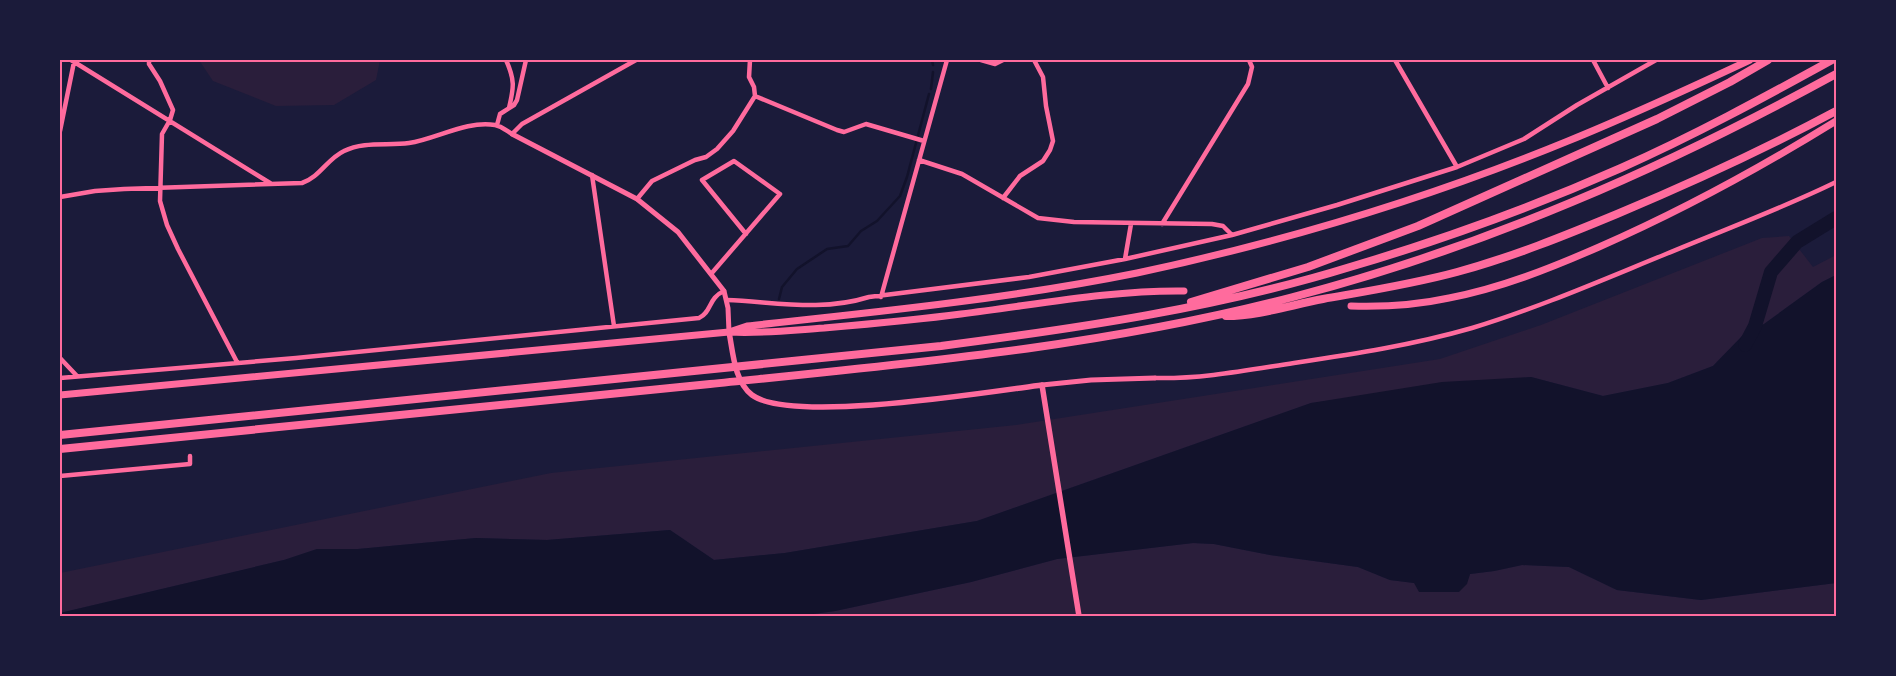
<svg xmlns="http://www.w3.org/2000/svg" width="1896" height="676" viewBox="0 0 1896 676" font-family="Spectral,serif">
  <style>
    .green { fill: #2a1e3b }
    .water { fill: #12122b }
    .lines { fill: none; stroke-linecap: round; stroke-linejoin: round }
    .stream { stroke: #12122b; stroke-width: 2.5 }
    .river { stroke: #12122b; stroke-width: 14 }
    .minor { stroke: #ff6b9d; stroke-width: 4.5 }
    .tertiary { stroke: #ff6b9d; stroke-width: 5 }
    .secondary { stroke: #ff6b9d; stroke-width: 5.5 }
    .trunk { stroke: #ff6b9d; stroke-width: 7 }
    .motorway { stroke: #ff6b9d; stroke-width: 8 }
    .neatline { fill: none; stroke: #ff6b9d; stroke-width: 2 }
  </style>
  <rect width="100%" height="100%" fill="#1b1b3a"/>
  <!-- green -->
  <path class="green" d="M199 60H380L376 80 334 105 276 106 213 81Z
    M1789 236 1813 267 1836 255V275L1822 282 1764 324 1746 332 1713 366 1668 383 1603 396 1531 377 1311 403 977 521 785 553 714 560 670 530 547 540 476 538 358 549H317L284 560 60 613V573L551 473 1016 425 1440 359 1541 325 1762 238Z
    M1193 543 1214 544 1270 555 1358 567 1390 580 1415 583 1466 584 1470 574 1494 571 1522 565 1569 567 1617 590 1701 600 1836 583V612L1822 616H1564L1535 614 1493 616H799L835 611 971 582 1057 559Z"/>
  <!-- water -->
  <path class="water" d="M1836 275V583L1701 600 1617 590 1569 567 1522 565 1494 571 1470 574 1467 584 1459 592H1419L1414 583 1390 580 1358 567 1270 555 1214 544 1193 543 1057 559 971 582 835 611 799 616H60V613L284 560 317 549H358L476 538 547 540 670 530 714 560 785 553 977 521 1311 403 1442 382 1531 377 1603 396 1668 383 1713 366 1746 332 1764 324 1822 282Z"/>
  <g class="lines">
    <!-- stream -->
    <path class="stream" d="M932 60 933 65
      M931 89 933 72
      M779 299 782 287 797 269 827 249 848 246 861 231 877 221 900 196 907 177 929 94"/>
    <!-- river -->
    <path class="river" d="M1745 345 1755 326 1771 272 1797 242 1836 218"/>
    <!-- minor -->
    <path class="minor" d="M71 60 270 183
      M149 60V64L160 81 173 110 170 120 162 134 160 201 167 225 178 249 237 362
      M506 60C515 80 514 87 509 108
      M981 60 995 64 1003 60
      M1395 60 1457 167
      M1593 60 1608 88
      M755 96 837 130 844 132 866 124 924 141
      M497 125 500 114 514 105 517 100 526 60
      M60 131 74 62
      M919 160 962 174 1038 218 1074 222 1212 224 1223 226 1232 235
      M592 175 614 326
      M60 197 95 191 124 189 302 183C320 177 327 159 344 151 364 141 388 146 409 143 436 139 467 120 495 125 501 126 507 131 512 134L522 124 636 60
      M1003 198 1020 176 1043 161 1050 150 1053 141 1046 106 1043 77 1034 60
      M637 199 652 181 695 160 706 157 717 149 733 131 755 96 754 87 749 77 750 60
      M1162 224 1248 84 1252 67 1249 60
      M1125 259 1131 224
      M711 274 780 194 734 161 702 180 746 234
      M881 297 947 60
      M727 300C776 302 821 312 869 297L1029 277 1125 259 1232 235 1337 205 1457 167 1524 139 1577 105 1656 60
      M60 358 77 376
      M60 378 296 358 699 318C712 312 708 298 724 291
      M1155 378C1202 379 1248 370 1294 363 1354 354 1413 345 1472 328 1538 308 1602 280 1666 254 1723 230 1781 209 1836 182
      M60 476 190 464V456"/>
    <!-- tertiary -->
    <path class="tertiary" d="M512 134 637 199 678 232 724 291 728 308 729 332
      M1042 385 1091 380 1155 378"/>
    <!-- secondary -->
    <path class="secondary" d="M729 332C733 352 734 381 752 395 791 424 989 392 1042 385L1079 616"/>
    <!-- trunk -->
    <path class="trunk" d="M1351 306C1384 307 1417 305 1449 298 1501 288 1551 268 1599 247 1681 211 1760 168 1836 121
      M732 331 747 326C877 312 1008 299 1137 273 1283 242 1429 198 1568 141 1630 116 1690 88 1750 60
      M60 395 729 332C761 334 793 330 824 328 870 324 916 320 961 314 1035 305 1109 290 1184 291"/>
    <!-- motorway -->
    <path class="motorway" d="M1191 302 1308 267 1418 226 1657 119 1730 82 1768 60
      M1226 316C1259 316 1291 305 1323 299 1368 291 1413 284 1457 272 1512 257 1564 236 1617 214 1691 183 1765 149 1836 111
      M60 435 941 346C1079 328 1217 308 1350 267 1442 240 1533 207 1621 168 1693 136 1763 98 1832 60
      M60 449C277 427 494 405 710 384 906 364 1102 347 1293 297 1485 247 1662 169 1836 74"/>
  </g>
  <!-- border -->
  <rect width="1896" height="676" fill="none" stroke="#1b1b3a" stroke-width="122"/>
  <rect x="61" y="61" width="1774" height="554" class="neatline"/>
</svg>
